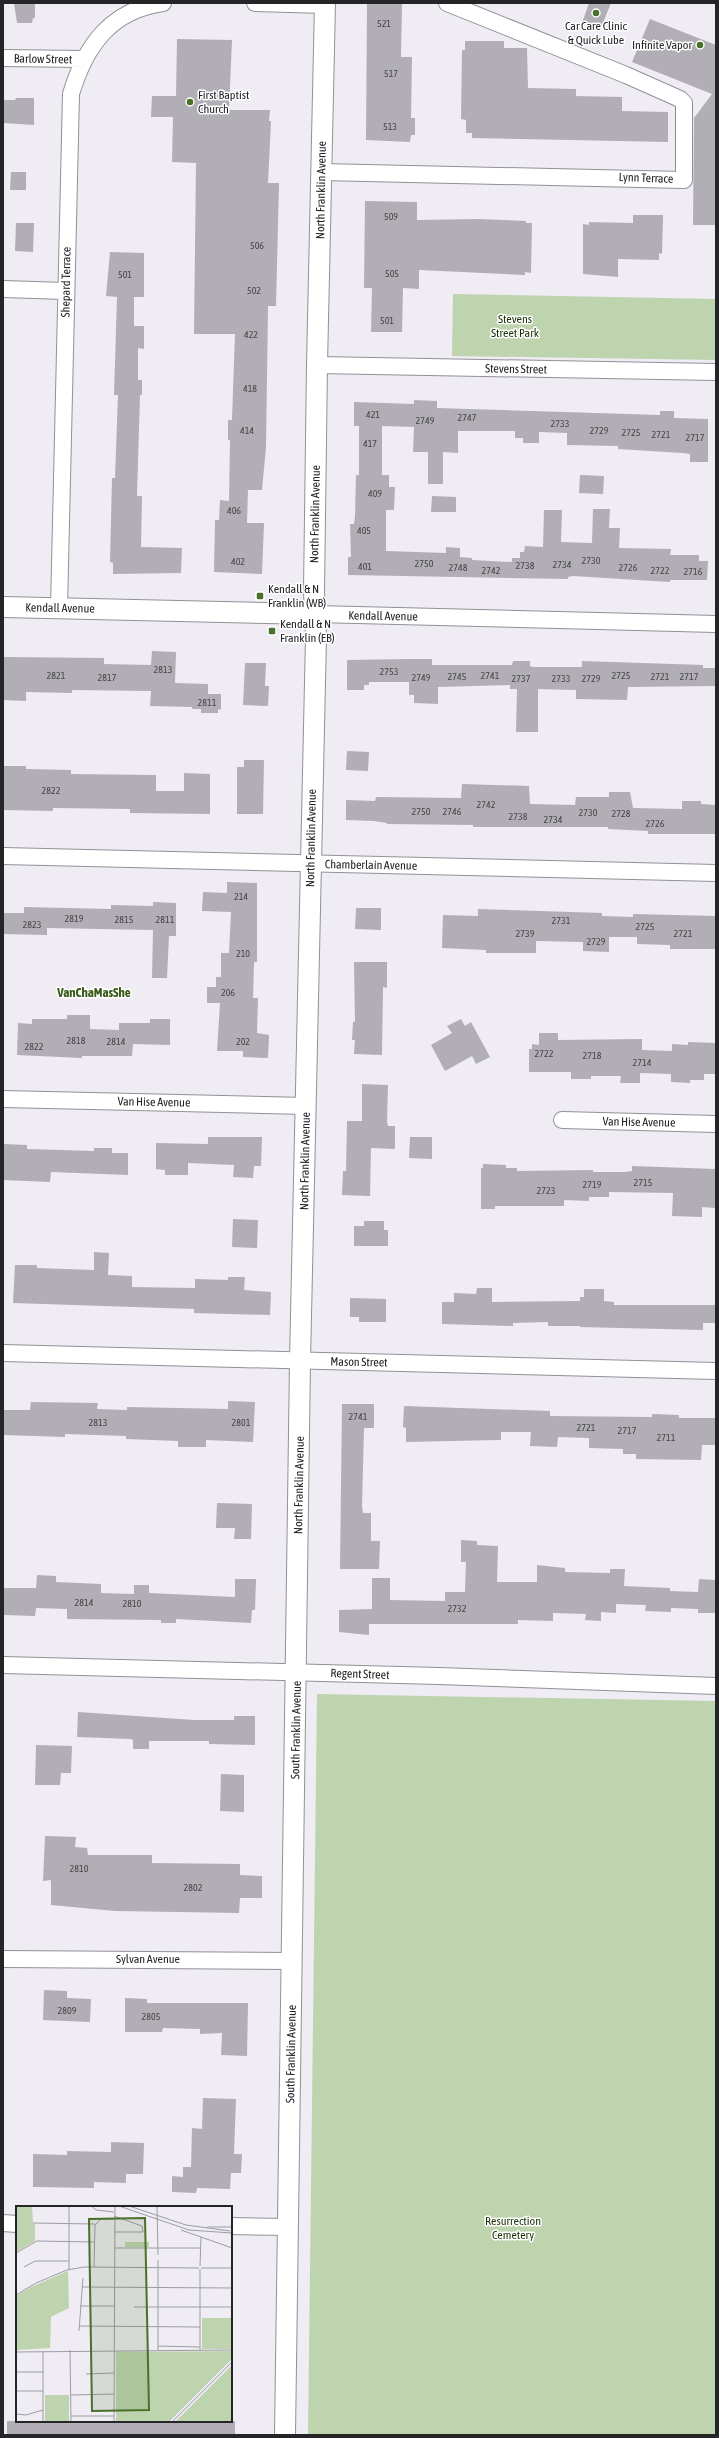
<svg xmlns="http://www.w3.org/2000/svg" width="719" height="2438" viewBox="0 0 719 2438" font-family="'Asap Condensed',sans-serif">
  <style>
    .green { fill: #bed4af }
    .building { fill: #b1aeb5 }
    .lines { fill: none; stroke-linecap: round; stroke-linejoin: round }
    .minor-casing { stroke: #929097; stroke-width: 18 }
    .tertiary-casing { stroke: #929097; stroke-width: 22 }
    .minor { stroke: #fff; stroke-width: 16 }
    .tertiary { stroke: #fff; stroke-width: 20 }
    .poi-dot { fill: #4a7029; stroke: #fff; stroke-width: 1.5 }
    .labels { text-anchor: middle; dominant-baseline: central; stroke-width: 3; stroke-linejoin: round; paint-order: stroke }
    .number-label { font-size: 10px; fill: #48464a }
    .poi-label { font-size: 12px; fill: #252427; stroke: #fff; text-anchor: start }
    .street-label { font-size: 12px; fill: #252427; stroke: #fff }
    .park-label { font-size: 12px; fill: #1b3105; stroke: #fff }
    .neighbourhood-label { font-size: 13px; font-weight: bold; fill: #385a19; stroke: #fff }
    .inset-road { fill: none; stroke: #9e9ca2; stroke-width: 1 }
    .view { fill: #4a7029; fill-opacity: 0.15; stroke: #4a7029; stroke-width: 2 }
    .inset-edge { fill: none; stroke: #252427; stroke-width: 2 }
  </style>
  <rect width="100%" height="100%" fill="#efecf4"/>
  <!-- green -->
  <path class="green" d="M453 294 716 299V360L452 356Z
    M317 1694 716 1701V2435H308Z"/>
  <!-- building -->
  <path class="building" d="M14 3H35V18H33L32 23H17Z
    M367 3H402L401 57H412L411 118H415V135H411L410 142 366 140Z
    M589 3H611L600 30 582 23Z
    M650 19 716 45V225H693L694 118 712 94 632 62Z
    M177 39 232 40 229 110H270L269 121H271L268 183H279L276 306H268L266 447 262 490H248L247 523H264L262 574 214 572 215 520H219L220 500 229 501 230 440H228V420H232L235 334H194L196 163 172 162 173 117H151L152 96H176Z
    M465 41H504V48H527L528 88 576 89V96L622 97V111L668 112V142L472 138V133H466V120L461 119 462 50H465Z
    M16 98H34V125L3 123V100H15Z
    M11 172H26V190H10Z
    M365 201 417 202V220L479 219 526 221V223H532L531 273 525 272V275L419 270V289L403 288 402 332H371L372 288H364Z
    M633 215H663L662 254 659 253V260L618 259V277L583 274V224L589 225V222L633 223Z
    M16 223H34L33 252 15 251Z
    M110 252 144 253V297H134V326H144V349L138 348V380H142V395H140L137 496H142L141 547 182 548 181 573 113 574V563L110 562 112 478H115L118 395H114L117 297 106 296Z
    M414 400 437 401V408L660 415V411H674V418L708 419V462H690V454L682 453 618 449V446L567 445V433L539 432V443H523V438H515V431H458V453L443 452V484H428V452H413L414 427 382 426V475H389V487H395L394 510H386V551L446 553V547L460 548V557L472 558V560L512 562V558H520V552H524L525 546 543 547 544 510H562L561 542 592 543 593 509H610L609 528H620L619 548 671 549 670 555H699V561H708L707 580H670V582L573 576 568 577V579L348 575V557H351L350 524H354L355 516 356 475H359V426H354V402L414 404Z
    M580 475 604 476 603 494 579 493Z
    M432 496 456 497V512H431Z
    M152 651 176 652 175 683 208 684V694H221V710L218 709V713H201V709H192V707L150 706 151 691 72 690V693L26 692V701L3 700 4 657 104 658V664L151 665Z
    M410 659H432V665H512L513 661H530V666L533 667H582V661L703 665V668H716V686L628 687 627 700 576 699V690L538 689V732H516L517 689H510V685L438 687V704L414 703V695H409V682H369V685H364V690H347V660Z
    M245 663H266L265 686H269L268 706 243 705Z
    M347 751 369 752 368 771 346 770Z
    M244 760H264L263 814H237V767H244Z
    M3 766H26V769L71 770V774L156 775V791H184V773L210 774V814L130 813V809L53 808V811L3 810Z
    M462 784 529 786 530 804 575 805 576 797H609V792H630L633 808 682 809V801H701V804L716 805V834H648V831L608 829V827H473V825L387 824V823L374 821 346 820V800L375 801 376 797 461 798Z
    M227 882 257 883V962H254L253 998H258L257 1033 269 1035 268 1058 243 1057V1051H217L220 1003H207V987H216V977H221V953H229L231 912 202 911 203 892 227 893Z
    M153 902 176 903V936H169L167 978H152L153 930 47 928V935L3 934V913H24V907L111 909V905L153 906Z
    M356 908H381V930L355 929Z
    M478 909 602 913V916L633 917V914L716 916V949H670V945L637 944V937H609V952L583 951V942L536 941V953H486V950L442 948 443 915 478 916Z
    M354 962H387V988L383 987 382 1055 354 1054 355 1040H352L353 1022H355Z
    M67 1015H90V1029L119 1030V1023H150V1019H170V1045L133 1044 132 1056H82V1058L17 1055 18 1023 32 1024V1019H67Z
    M461 1019 465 1026 471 1022 490 1057 476 1064 472 1056 445 1071 431 1045 452 1033 447 1026Z
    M539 1033H558V1040L642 1039V1050L672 1051V1044L688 1045V1042L716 1043V1074H704V1080H690V1083L671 1082V1074L640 1073V1083H620L621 1076H591V1079H571V1072H529V1049H532V1044L539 1045Z
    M362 1084 388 1085 387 1122 388 1126H395V1149L371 1148 370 1196 342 1195 343 1171H346L347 1121H362Z
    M208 1137H262L261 1166H254L253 1178 233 1177 234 1165 188 1163V1175H165V1170L156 1169V1143L208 1144Z
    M410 1137H432V1159L409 1158Z
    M3 1144 27 1145V1149L94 1151V1148H112V1153H128V1175L51 1172 50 1182 3 1180Z
    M483 1164 506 1165V1168H517V1171L593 1170V1172H625L632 1171V1166L716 1169V1208L702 1207V1217L672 1216 673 1193 609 1192V1197H589V1201L564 1200V1206H495V1209H481V1168H483Z
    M233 1219 258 1220 257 1248 232 1247Z
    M364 1221H384V1230H388V1246H354V1226H364Z
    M94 1252 109 1253 108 1275 132 1276V1287L195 1288V1279L228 1280V1277H245L244 1290 271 1292 270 1315 194 1313V1309L13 1303 15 1265H37V1268L94 1270Z
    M477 1288H492V1302L580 1301V1297H584V1289H604V1301L614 1302V1305H716V1323H703V1330L580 1327V1326H548V1322L513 1323V1326L442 1324V1302H454V1293L476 1294Z
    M350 1298 386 1299V1322H359V1317H350Z
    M228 1401 255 1402 253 1442 206 1440V1447H178V1441L126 1439V1436L65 1434V1437L3 1435V1410H30L31 1402 98 1403 97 1409 127 1410V1407L228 1409Z
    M342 1404H374V1428H364L362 1506 363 1513H371V1541H380L379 1569H340Z
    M404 1406 550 1411V1416L652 1417V1414L679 1415V1418H716V1445H702L701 1460 636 1459V1454H623V1449L589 1448V1438L558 1437 557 1447 530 1446 531 1432H501V1440H498L406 1442V1428L403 1427Z
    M217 1503 252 1504 251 1539H234L235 1528H216Z
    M461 1540 477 1541V1545L498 1546 497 1582H537V1565L565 1568V1572L610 1573V1569H625L624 1586 670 1588V1591L698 1592 699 1579 716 1580V1613H698V1609L671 1608V1612L645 1611 646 1605 616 1604V1613L601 1612V1621L585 1620 586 1614 553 1613V1621L518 1620V1624H369V1635L339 1632V1610L372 1609V1578H390V1600L445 1601V1592H465L466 1562H461Z
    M37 1575 56 1576V1582L101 1584V1593L134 1594V1585H149V1593L235 1597V1579H256L255 1610H252L251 1623 176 1619V1623H161V1620L67 1619V1609L36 1608 35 1616 3 1615V1588H36Z
    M78 1712 194 1720H234V1716H255V1745L209 1744V1741H149V1749H133V1740L131 1739 77 1737Z
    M36 1745 72 1746 71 1773H61L60 1785H35Z
    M221 1774 244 1775V1812L220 1811Z
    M45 1836 76 1837 75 1847 87 1848 88 1855H152V1863L240 1864V1875L262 1876V1898H240L239 1913 115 1911 51 1905V1880L43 1881Z
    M44 1990 67 1991V1998L91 1999 90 2022 43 2020Z
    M125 1998 147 1999V2003H248L247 2056 221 2055 222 2033 200 2034V2029L163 2028 162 2032H125Z
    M203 2098 236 2099 234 2154H242L241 2173H231L230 2189 197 2188 196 2193 172 2192V2176L183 2177V2167H191L192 2128 202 2129Z
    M111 2142 144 2143 143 2174H126V2183L94 2182V2188L33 2187V2154L67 2155V2151L111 2152Z
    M7 2421H235V2435H7Z"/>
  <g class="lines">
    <!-- minor casing -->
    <g class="minor-casing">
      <path id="minor" d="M255 3 325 5
        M3 58 83 59
        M321 172 684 180V103L680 99 626 75 447 3
        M3 289 65 291
        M317 365 716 372
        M59 608 71 94C85 47 110 10 163 3
        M315 614 716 624
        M3 856 716 873
        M3 1099 306 1106
        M562 1120 716 1124
        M3 1353 716 1371
        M3 1665 439 1676 716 1686
        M3 1959 293 1961
        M3 2223 17 2224
        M231 2226 288 2227"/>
    </g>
    <!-- tertiary casing -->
    <g class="tertiary-casing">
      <path id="tertiary" d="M3 607 315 614
        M285 2435 300 1361 316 637 314 592 317 365 325 3"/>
    </g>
    <!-- minor -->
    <use href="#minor" class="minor"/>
    <!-- tertiary -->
    <use href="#tertiary" class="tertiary"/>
  </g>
  <!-- markers -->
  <g class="poi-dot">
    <circle cx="596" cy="13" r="4"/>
    <circle cx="700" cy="45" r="4"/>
    <circle cx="190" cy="102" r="4"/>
    <rect x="256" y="592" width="8" height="8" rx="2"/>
    <rect x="268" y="627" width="8" height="8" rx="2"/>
  </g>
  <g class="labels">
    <!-- number labels -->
    <g class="number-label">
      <text x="384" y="23">521</text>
      <text x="391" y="73">517</text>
      <text x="390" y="126">513</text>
      <text x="391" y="216">509</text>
      <text x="257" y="245">506</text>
      <text x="392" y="273">505</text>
      <text x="125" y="274">501</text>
      <text x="254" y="290">502</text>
      <text x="387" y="320">501</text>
      <text x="251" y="334">422</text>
      <text x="250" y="388">418</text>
      <text x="373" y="414">421</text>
      <text x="467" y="417">2747</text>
      <text x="425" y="420">2749</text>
      <text x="560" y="423">2733</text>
      <text x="247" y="430">414</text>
      <text x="599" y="430">2729</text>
      <text x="631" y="432">2725</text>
      <text x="661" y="434">2721</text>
      <text x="695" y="437">2717</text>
      <text x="370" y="443">417</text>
      <text x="375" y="493">409</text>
      <text x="234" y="510">406</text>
      <text x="364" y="530">405</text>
      <text x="591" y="560">2730</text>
      <text x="238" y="561">402</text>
      <text x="424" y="563">2750</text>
      <text x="562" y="564">2734</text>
      <text x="525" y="565">2738</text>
      <text x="365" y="566">401</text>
      <text x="458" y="567">2748</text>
      <text x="628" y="567">2726</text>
      <text x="491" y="570">2742</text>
      <text x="660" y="570">2722</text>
      <text x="693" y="571">2716</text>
      <text x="163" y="669">2813</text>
      <text x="389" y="671">2753</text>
      <text x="56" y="675">2821</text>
      <text x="490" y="675">2741</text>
      <text x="621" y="675">2725</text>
      <text x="457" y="676">2745</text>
      <text x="660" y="676">2721</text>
      <text x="689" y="676">2717</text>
      <text x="107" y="677">2817</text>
      <text x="421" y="677">2749</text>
      <text x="521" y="678">2737</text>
      <text x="561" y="678">2733</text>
      <text x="591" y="678">2729</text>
      <text x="207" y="702">2811</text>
      <text x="51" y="790">2822</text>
      <text x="486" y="804">2742</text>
      <text x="421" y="811">2750</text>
      <text x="452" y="811">2746</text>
      <text x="588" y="812">2730</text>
      <text x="621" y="813">2728</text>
      <text x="518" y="816">2738</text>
      <text x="553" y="819">2734</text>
      <text x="655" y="823">2726</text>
      <text x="241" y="896">214</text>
      <text x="74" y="918">2819</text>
      <text x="124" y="919">2815</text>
      <text x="165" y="919">2811</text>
      <text x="561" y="920">2731</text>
      <text x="32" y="924">2823</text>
      <text x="645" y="926">2725</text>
      <text x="525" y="933">2739</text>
      <text x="683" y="933">2721</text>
      <text x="596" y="941">2729</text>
      <text x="243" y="953">210</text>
      <text x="228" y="992">206</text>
      <text x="76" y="1040">2818</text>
      <text x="116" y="1041">2814</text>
      <text x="243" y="1041">202</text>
      <text x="34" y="1046">2822</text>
      <text x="544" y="1053">2722</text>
      <text x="592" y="1055">2718</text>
      <text x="642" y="1062">2714</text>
      <text x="643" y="1182">2715</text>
      <text x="592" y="1184">2719</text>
      <text x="546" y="1190">2723</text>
      <text x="358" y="1416">2741</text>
      <text x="98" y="1422">2813</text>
      <text x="241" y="1422">2801</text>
      <text x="586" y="1427">2721</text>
      <text x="627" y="1430">2717</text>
      <text x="666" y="1437">2711</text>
      <text x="84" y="1602">2814</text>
      <text x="132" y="1603">2810</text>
      <text x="457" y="1608">2732</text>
      <text x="79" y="1868">2810</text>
      <text x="193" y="1887">2802</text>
      <text x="67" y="2010">2809</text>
      <text x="151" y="2016">2805</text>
    </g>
    <!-- poi labels -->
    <g class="poi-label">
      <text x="596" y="26" text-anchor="middle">Car Care Clinic<tspan x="596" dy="14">&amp; Quick Lube</tspan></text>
      <text x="692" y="45" text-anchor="end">Infinite Vapor</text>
      <text x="198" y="95">First Baptist<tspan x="198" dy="14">Church</tspan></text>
      <text x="268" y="589">Kendall &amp; N<tspan x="268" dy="14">Franklin (WB)</tspan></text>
      <text x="280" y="624">Kendall &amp; N<tspan x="280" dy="14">Franklin (EB)</tspan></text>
    </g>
    <!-- street labels -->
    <g class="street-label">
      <text transform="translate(43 59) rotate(1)">Barlow Street</text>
      <text transform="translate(646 178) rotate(2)">Lynn Terrace</text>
      <text transform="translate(321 190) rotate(-89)">North Franklin Avenue</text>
      <text transform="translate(66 282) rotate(-89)">Shepard Terrace</text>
      <text transform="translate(516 369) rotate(1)">Stevens Street</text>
      <text transform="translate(315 514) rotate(-89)">North Franklin Avenue</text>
      <text transform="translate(60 608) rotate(1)">Kendall Avenue</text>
      <text transform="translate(383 616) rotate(1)">Kendall Avenue</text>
      <text transform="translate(311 838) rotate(-89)">North Franklin Avenue</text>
      <text transform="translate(371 865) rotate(1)">Chamberlain Avenue</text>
      <text transform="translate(154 1102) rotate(1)">Van Hise Avenue</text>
      <text transform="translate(639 1122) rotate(1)">Van Hise Avenue</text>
      <text transform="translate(305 1161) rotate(-89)">North Franklin Avenue</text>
      <text transform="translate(359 1362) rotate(1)">Mason Street</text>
      <text transform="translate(299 1485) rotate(-89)">North Franklin Avenue</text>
      <text transform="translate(360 1674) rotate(2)">Regent Street</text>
      <text transform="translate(296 1730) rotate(-89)">South Franklin Avenue</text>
      <text x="148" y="1959">Sylvan Avenue</text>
      <text transform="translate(291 2054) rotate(-89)">South Franklin Avenue</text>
    </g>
    <!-- park labels -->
    <g class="park-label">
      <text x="515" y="319">Stevens<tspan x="515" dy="14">Street Park</tspan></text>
      <text x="513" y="2221">Resurrection<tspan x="513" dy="14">Cemetery</tspan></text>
    </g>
    <!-- neighbourhood labels -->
    <g class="neighbourhood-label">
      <text x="94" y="992">VanChaMasShe</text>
    </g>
  </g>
  <!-- overview -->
  <g transform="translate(16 2206)">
    <rect width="216" height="216" fill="#efecf4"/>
    <path d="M0 1H16L17 17 19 18V35L0 46ZM109 36H133V41H109ZM52 65 53 102 35 111 34 142 0 144V90L15 81ZM186 112H216V143H186ZM216 145V153L153 216H100V146ZM216 159V216H159ZM29 189H53V216H29Z" fill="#bed4af"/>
    <path class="inset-road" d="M75 0 80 4 98 6M103 0 173 24 216 27M113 0 170 19 214 25M141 1 142 49M17 17 79 18M191 21H216M165 24 185 31M98 26H127L126 20 98 10M185 31 216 42M98 42H184M0 47 21 35 78 36M184 60 185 31M8 61 19 55H53M78 61 79 19 85 13H98M185 62H216M53 64V0M67 81 216 82M0 89 20 77 51 64 68 61 183 62M64 100H98M118 101H216M63 120 184 121M63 125 67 72M142 140 184 141M54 144 55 216M142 144V54M184 144V63M27 145V216M0 146 216 144M0 166H27M70 168 98 167M0 185H27M55 189 98 188M0 208 10 209 27 204M55 210H98M98 216 99 0M156 216 216 156"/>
    <path class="view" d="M129 12 133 204 76 205 73 13Z"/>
    <rect width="216" height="216" class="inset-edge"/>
  </g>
  <!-- border -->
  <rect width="719" height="2438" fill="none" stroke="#252427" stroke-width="8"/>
</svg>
